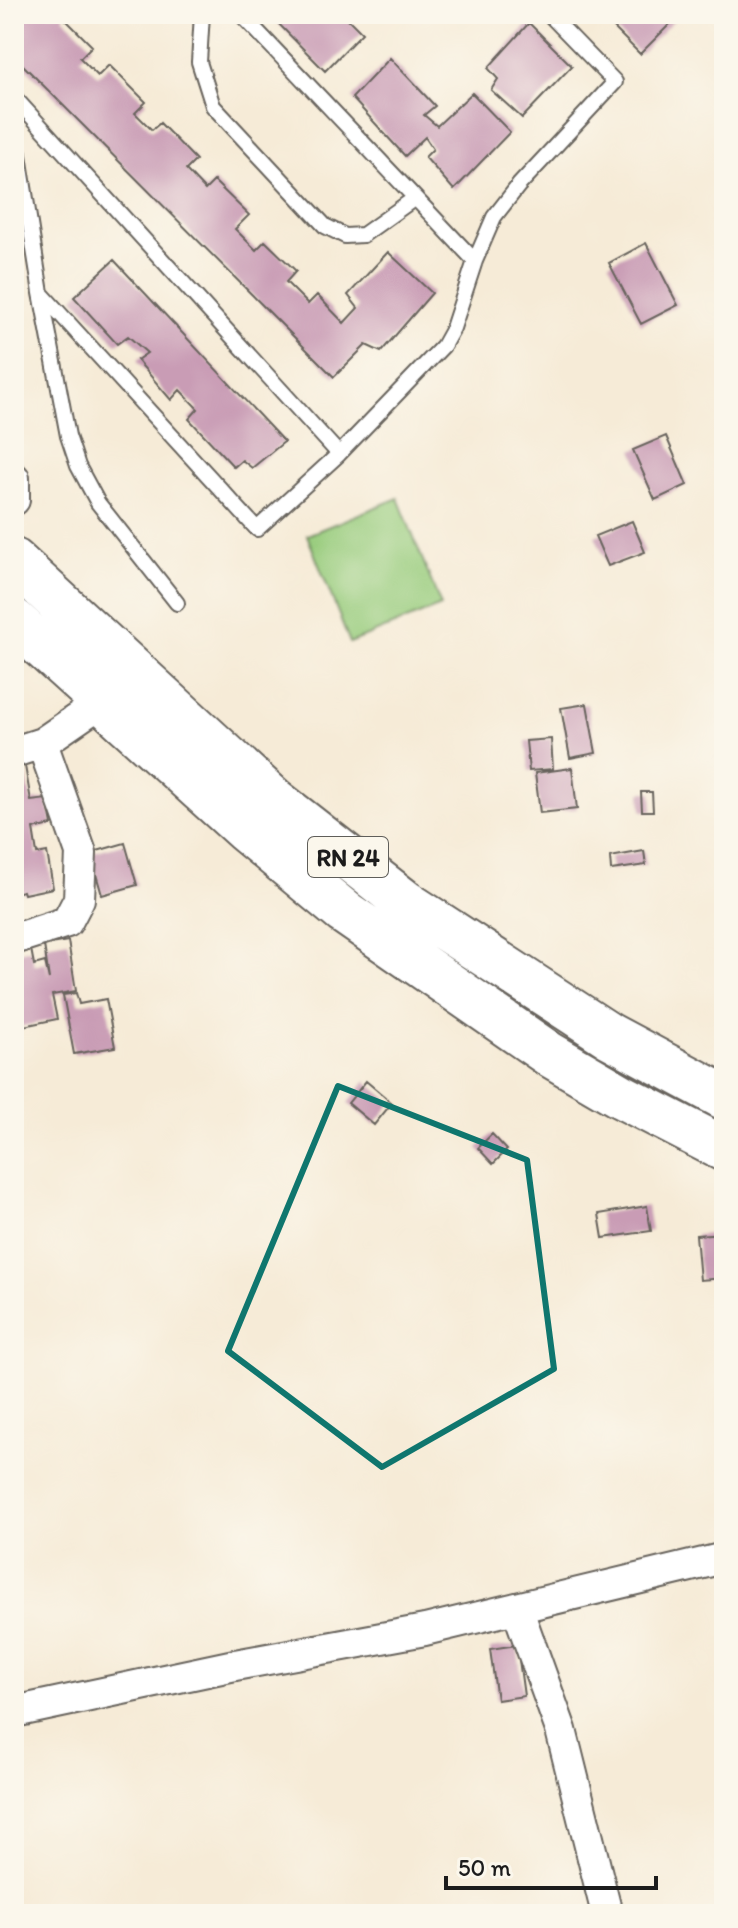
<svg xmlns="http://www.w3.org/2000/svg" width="738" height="1928" viewBox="0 0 738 1928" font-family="Itim,sans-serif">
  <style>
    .green { fill: #98cc7d; stroke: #5a744c; stroke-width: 2 }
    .building { fill: #c99cb5 }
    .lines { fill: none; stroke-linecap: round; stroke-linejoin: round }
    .lane-casing { stroke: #68645d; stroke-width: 18 }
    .street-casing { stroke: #68645d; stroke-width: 34 }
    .highway-casing { stroke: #68645d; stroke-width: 48 }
    .lane { stroke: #fff; stroke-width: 14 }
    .street { stroke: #fff; stroke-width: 30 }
    .highway { stroke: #fff; stroke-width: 44 }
    .marked { fill: none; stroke: #0f766e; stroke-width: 6; stroke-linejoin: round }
    .labels { text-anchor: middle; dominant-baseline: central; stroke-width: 6; stroke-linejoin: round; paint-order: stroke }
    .shield { fill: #fbf7ec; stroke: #5f5e5a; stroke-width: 2 }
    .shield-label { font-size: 24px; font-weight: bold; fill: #1c1c1c }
  </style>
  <rect width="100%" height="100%" fill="#fbf7ec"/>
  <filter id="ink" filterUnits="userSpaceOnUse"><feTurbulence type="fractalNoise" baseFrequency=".0125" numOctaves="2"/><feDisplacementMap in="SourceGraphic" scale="16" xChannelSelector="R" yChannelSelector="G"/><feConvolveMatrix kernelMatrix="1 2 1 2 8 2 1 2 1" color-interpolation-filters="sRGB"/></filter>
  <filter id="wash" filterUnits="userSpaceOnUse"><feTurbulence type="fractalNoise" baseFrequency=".006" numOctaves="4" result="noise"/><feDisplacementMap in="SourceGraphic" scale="32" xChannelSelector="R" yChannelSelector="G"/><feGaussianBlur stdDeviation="1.8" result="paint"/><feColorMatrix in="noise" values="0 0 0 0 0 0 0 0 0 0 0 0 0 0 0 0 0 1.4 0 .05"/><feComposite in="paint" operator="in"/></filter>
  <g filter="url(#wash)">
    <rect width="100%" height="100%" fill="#f6ebd7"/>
    <!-- green -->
    <path class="green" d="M398 498 441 606 350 643 307 535Z"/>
    <g id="blocks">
      <!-- building -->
      <path class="building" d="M14 14H66L63 17 92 46 80 58 98 76 109 65 146 102 135 113 152 130 160 123 196 160 186 170 205 190 214 181 249 215 235 229 256 250 265 241 296 271 286 282 308 304 317 295 344 323 358 308 348 295 388 252 432 293 381 352 366 345 334 377 14 56Z
        M269 14H343L362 33 325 71Z
        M600 14H680L640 54Z
        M529 23 572 66 522 118 491 90 498 79 488 68Z
        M390 58 435 106 424 115 437 126 472 93 510 132 454 190 425 157 433 149 425 137 405 156 352 98Z
        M646 243 678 305 641 324 609 263Z
        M114 260 284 442 252 468 242 460 234 467 189 419 198 409 180 390 171 400 137 360 147 353 128 336 117 344 74 297Z
        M666 436 687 485 655 500 633 450Z
        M632 521 645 552 608 566 595 536Z
        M587 704 596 753 570 758 561 708Z
        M551 739 553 769 529 771 526 741Z
        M25 766 31 801 47 799 52 825 33 829 37 854 47 852 53 888 24 894 23 891 14 893V768Z
        M572 768 577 809 540 813 535 773Z
        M641 792H652L653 811H642Z
        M125 843 137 885 102 895 90 853Z
        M644 851 646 865 611 870 610 857Z
        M68 941 76 991 52 995 57 1019 14 1028V953L31 949 34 965 45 962 49 979 44 945Z
        M76 993 79 1004 106 999 115 1047 74 1054 63 995Z
        M366 1081 392 1103 374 1125 348 1103Z
        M492 1134 507 1150 493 1164 478 1148Z
        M647 1206 651 1231 603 1238 599 1214Z
        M724 1233V1278L700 1280 696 1235Z
        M517 1645 524 1696 497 1700 490 1649Z"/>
    </g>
  </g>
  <g filter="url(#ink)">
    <use href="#blocks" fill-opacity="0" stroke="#68645d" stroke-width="2"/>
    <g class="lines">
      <!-- lane casing -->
      <g class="lane-casing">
        <path id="lane" d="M202 14 199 62 213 106 325 226 345 236 363 235 415 198
          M241 14 475 261
          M14 97 339 454
          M14 137 18 149 41 293 68 436 78 466 98 503 177 603
          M41 293 257 529 339 454 443 346 453 328 475 261 494 217 519 185 615 82 549 14"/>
      </g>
      <!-- street casing -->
      <g class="street-casing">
        <path id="street" d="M14 478V500
          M14 752 42 743 103 701
          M14 939 67 922 79 899 81 853 42 743
          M517 1608 561 1730 607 1914
          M14 1712 235 1665 425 1630 724 1558"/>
      </g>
      <!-- highway casing -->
      <g class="highway-casing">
        <path id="highway" d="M14 561 274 800 406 903 610 1036 724 1097
          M14 621 244 829 344 912 549 1054 621 1096 724 1149"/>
      </g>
      <!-- lane -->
      <use href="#lane" class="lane"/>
      <!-- street -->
      <use href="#street" class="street"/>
      <!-- highway -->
      <use href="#highway" class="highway"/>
    </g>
  </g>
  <!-- marked area -->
  <path class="marked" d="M338 1086 527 1160 554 1369 382 1467 228 1351Z"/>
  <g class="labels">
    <!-- shield labels -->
    <rect class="shield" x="308" y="837" width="80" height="40" rx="6"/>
    <g class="shield-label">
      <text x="348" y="857">RN 24</text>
    </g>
  </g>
  <!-- margin -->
  <rect width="738" height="1928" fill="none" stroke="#fbf7ec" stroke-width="48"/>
  <!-- scale -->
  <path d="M446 1876v12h210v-12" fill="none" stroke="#1c1c1c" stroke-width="4"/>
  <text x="458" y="1876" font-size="24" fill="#1c1c1c" stroke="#fbf7ec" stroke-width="6" paint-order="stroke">50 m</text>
</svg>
